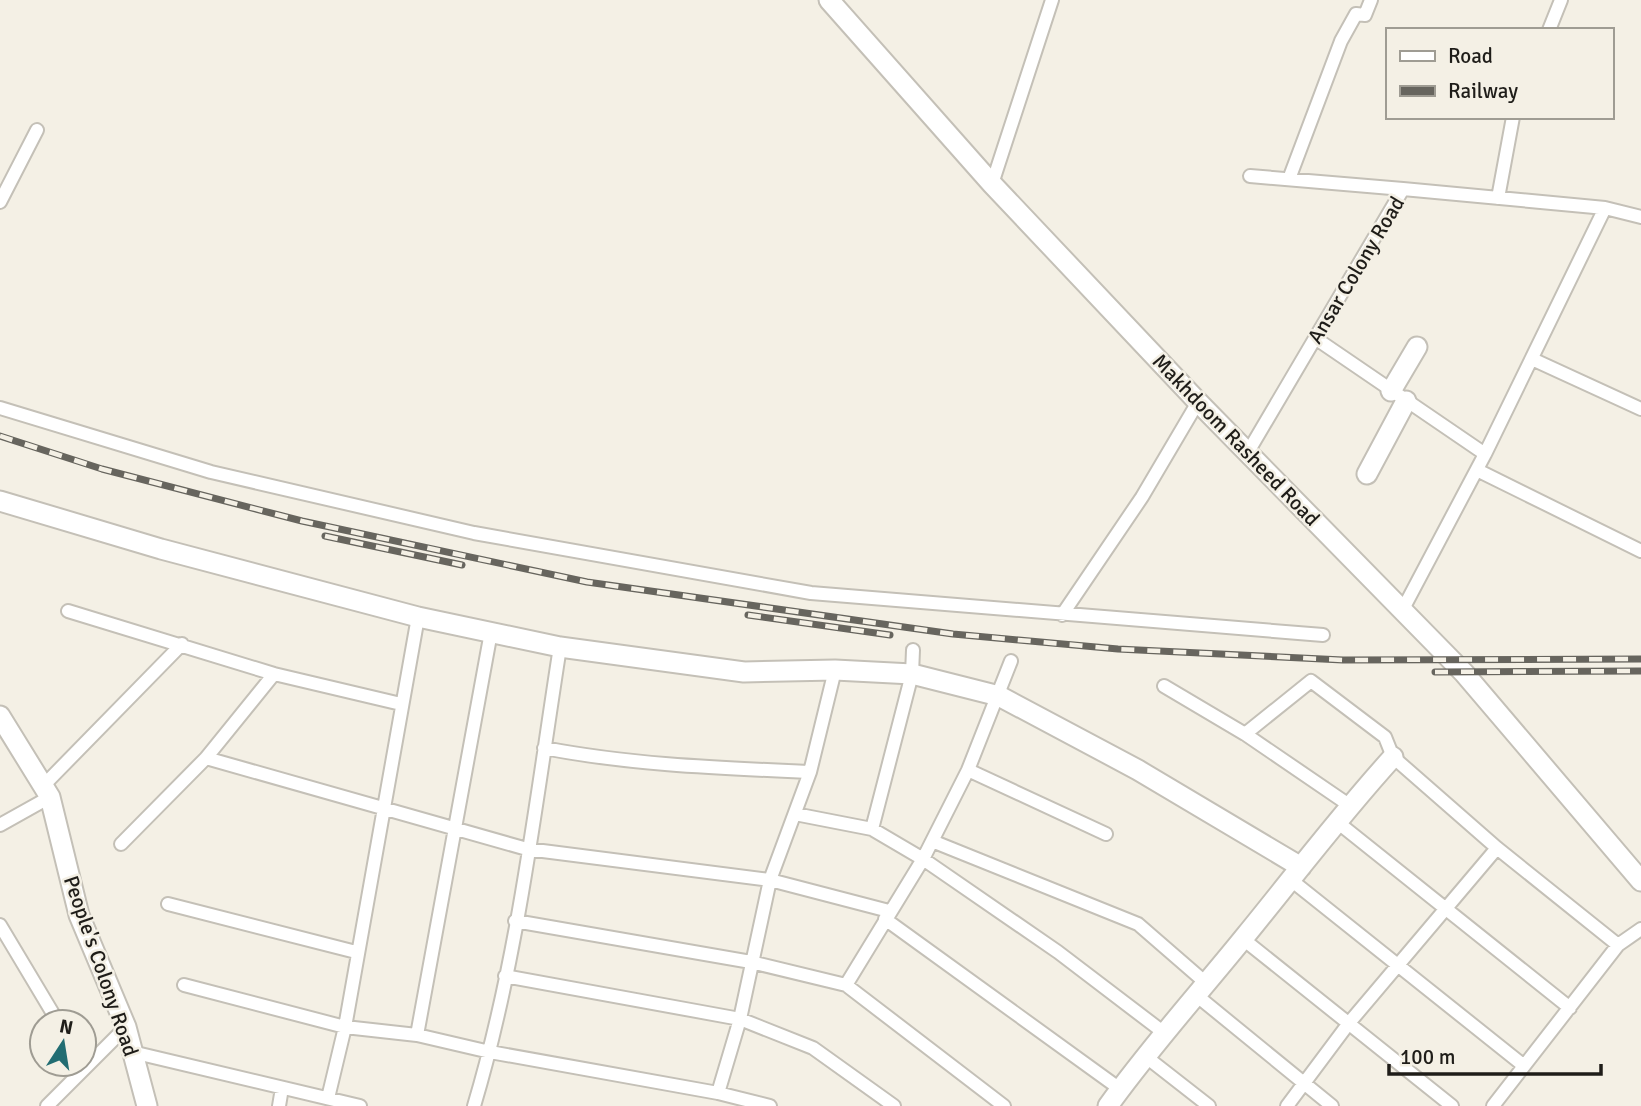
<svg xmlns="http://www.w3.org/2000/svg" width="1641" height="1106" viewBox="0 0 1641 1106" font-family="Signika,sans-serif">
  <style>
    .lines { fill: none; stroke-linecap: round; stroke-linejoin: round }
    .street-casing { stroke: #c4c0b7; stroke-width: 16 }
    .secondary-casing { stroke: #c4c0b7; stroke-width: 23 }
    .street { stroke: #fff; stroke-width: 12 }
    .secondary { stroke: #fff; stroke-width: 19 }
    .rail-casing { stroke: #67655e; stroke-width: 7 }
    .rail { stroke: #f4f0e5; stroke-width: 4.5; stroke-dasharray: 13; stroke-linecap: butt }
    .labels { text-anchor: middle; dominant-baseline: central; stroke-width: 5; stroke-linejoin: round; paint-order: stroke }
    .street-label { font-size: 21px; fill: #1f1d19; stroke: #f4f0e5 }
  </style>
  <rect width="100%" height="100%" fill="#f4f0e5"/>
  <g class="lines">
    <!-- street casing -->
    <g class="street-casing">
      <path id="street" d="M1549 30 1561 0
        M1250 176 1403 189
        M1289 179 1341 41 1356 14 1365 15 1371 0
        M992 184 1052 0
        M1498 198 1513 117
        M0 202 37 130
        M1315 338 1485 454
        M1532 359 1641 409
        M0 408 211 472 474 533 811 593 1323 635
        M1248 452 1403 189 1605 208
        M1477 470 1641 551
        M1403 609 1485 454 1605 208 1641 217
        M68 611 274 674 401 704
        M1062 615 1142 497 1198 402
        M1164 686 1245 734 1349 805
        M1245 734 1311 681 1385 737 1393 757 1497 848 1618 945
        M544 748C632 765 720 768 810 772
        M206 758 527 849 770 880 889 911
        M968 770 1106 834
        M44 785 182 644
        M795 814 872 829 923 859 1058 952 1163 1032
        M1336 821 1570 1008
        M0 825 50 797
        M872 829 912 674 913 650
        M932 841 1138 924 1206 983
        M121 844 206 758 274 674
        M1291 880 1523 1065
        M168 904 356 952
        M885 919 1120 1089
        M515 921 751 962 846 985 1004 1106
        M0 925 58 1022
        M1243 939 1452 1106
        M505 976 740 1019 813 1048 894 1106
        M184 985 345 1027 417 1035 490 1052 718 1093 770 1106
        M846 985 923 859 968 770 1011 661
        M1196 995 1332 1106
        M417 1035 491 632
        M132 1052 360 1106
        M1145 1056 1209 1106
        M718 1093 740 1019 770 880 810 772 835 670
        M328 1098 345 1027 418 617
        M47 1106 126 1027
        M279 1106 282 1088
        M474 1106C518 959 536 799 560 647
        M1287 1106 1349 1023 1497 848
        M1493 1106 1618 945 1641 929"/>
    </g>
    <!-- secondary casing -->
    <g class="secondary-casing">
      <path id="secondary" d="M829 0 992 184 1198 402 1464 673 1641 881
        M1391 391 1417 347
        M1367 474 1406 401
        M0 501 161 549 418 617 560 647 744 672 835 670 912 674 999 696 1138 770 1301 867
        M0 716 50 797 79 915 126 1027 147 1106
        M1108 1106C1151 1046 1200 992 1246 935 1295 875 1341 814 1393 757"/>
    </g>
    <!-- street -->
    <use href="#street" class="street"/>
    <!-- secondary -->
    <use href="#secondary" class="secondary"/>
    <!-- rail casing -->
    <g class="rail-casing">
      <path id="rail" d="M0 436 102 469 302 521 587 582 953 634 1118 649 1343 660 1641 659
        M325 536 462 565
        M748 615 890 635
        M1435 672 1641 671"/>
    </g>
    <!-- rail -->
    <use href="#rail" class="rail"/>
  </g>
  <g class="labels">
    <!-- street labels -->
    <g class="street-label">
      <text transform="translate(1356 270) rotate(-59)">Ansar Colony Road</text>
      <text transform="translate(1236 440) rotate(46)">Makhdoom Rasheed Road</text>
      <text transform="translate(101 966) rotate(71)">People's Colony Road</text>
    </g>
  </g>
  <!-- legend -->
  <rect x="1386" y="28" width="228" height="91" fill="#f4f0e5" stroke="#9f9c93" stroke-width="2"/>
  <rect x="1400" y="51" width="35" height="10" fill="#ffffff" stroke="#9f9c93" stroke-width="2"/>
  <text x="1448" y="63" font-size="21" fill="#1f1d19">Road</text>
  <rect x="1400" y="86" width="35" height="10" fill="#67655e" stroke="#9f9c93" stroke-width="2"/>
  <text x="1448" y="98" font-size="21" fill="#1f1d19">Railway</text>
  <!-- north arrow -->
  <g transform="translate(63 1043) rotate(12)"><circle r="33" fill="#f4f0e5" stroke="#9f9c93" stroke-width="2"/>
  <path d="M0-5L12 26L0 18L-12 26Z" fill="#226d72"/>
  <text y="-10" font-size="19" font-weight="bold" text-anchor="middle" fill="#1f1d19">N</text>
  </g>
  <!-- scale -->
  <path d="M1389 1064v10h212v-10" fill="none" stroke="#1f1d19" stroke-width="3.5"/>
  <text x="1400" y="1064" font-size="21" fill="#1f1d19" stroke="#f4f0e5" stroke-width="5" paint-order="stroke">100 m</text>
</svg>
